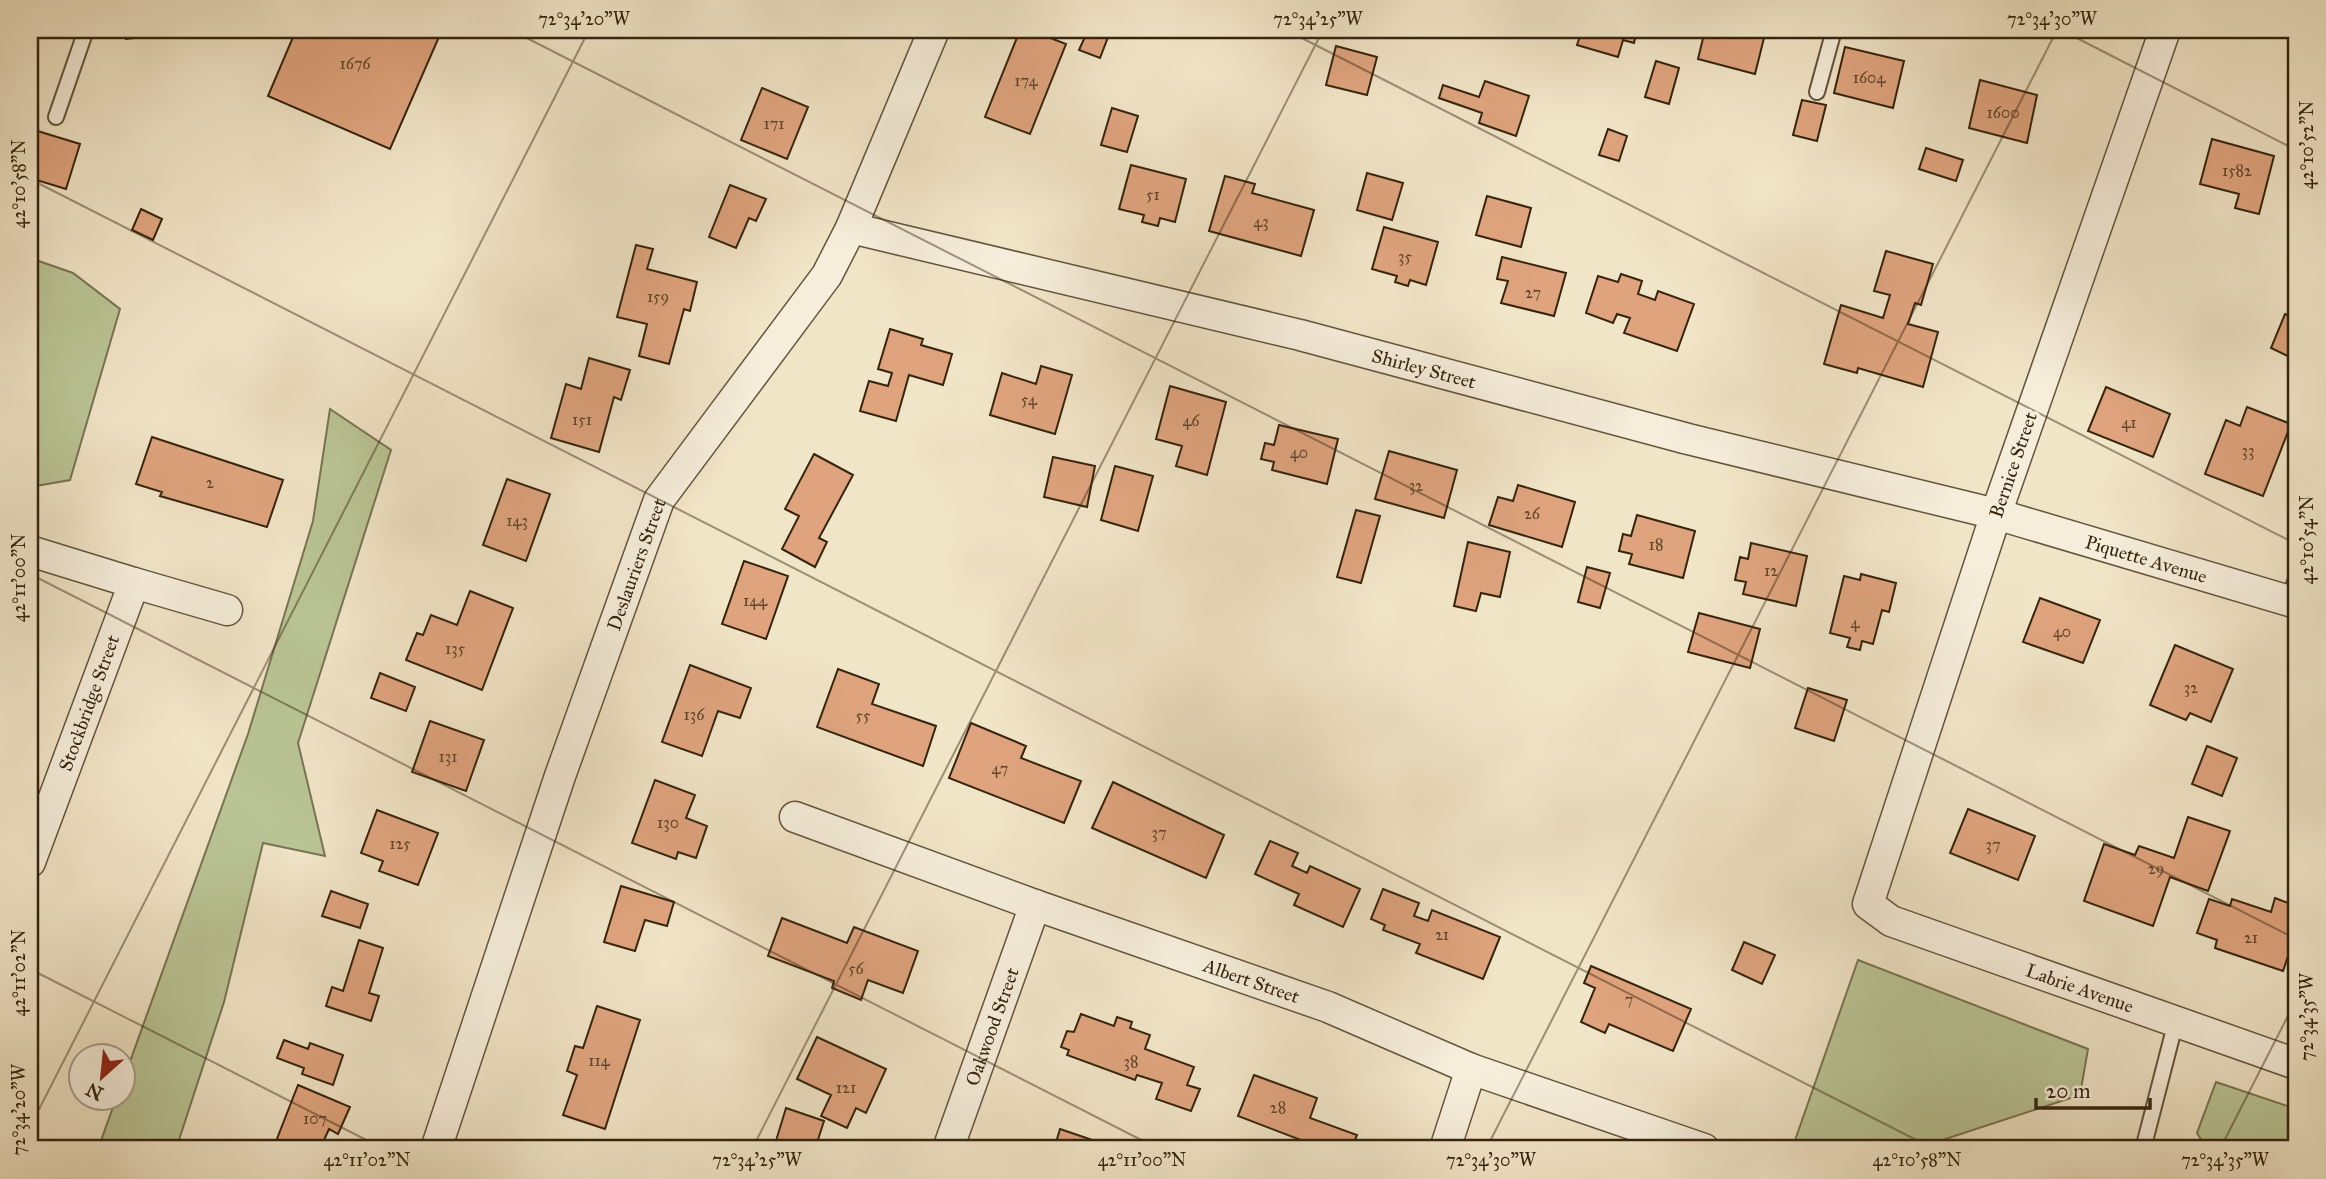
<svg xmlns="http://www.w3.org/2000/svg" width="2326" height="1179" viewBox="0 0 2326 1179" font-family="'IM FELL Great Primer',serif">
  <style>
    .green { fill: #bac596; stroke: #787452; stroke-width: 2 }
    .building { fill: #dfa47e; stroke: #35240e; stroke-width: 2 }
    .lines { fill: none; stroke-linecap: round; stroke-linejoin: round }
    .lane-casing { stroke: #64543c; stroke-width: 18 }
    .street-casing { stroke: #64543c; stroke-width: 33 }
    .lane { stroke: #f6eedb; stroke-width: 14 }
    .street { stroke: #f6eedb; stroke-width: 30 }
    .ticks { fill: none; stroke: #35240e; stroke-width: 2; stroke-opacity: 0.45 }
    .labels { text-anchor: middle; dominant-baseline: central; stroke-width: 7; stroke-linejoin: round; paint-order: stroke }
    .number-label { font-size: 16px; fill: #60442a }
    .street-label { font-size: 19px; fill: #35240e; stroke: #f6eedb }
    .neatline { fill: none; stroke: #35240e; stroke-width: 2.5 }
    .ticks-label { font-size: 18px; text-anchor: middle; fill: #35240e }
  </style>
  <rect width="100%" height="100%" fill="#f1e5c7"/>
  <filter id="stains"><feTurbulence type="fractalNoise" baseFrequency=".00286" numOctaves="4"/><feColorMatrix values="0 0 0 0 .2 0 0 0 0 .09 0 0 0 0 .02 0 0 0 .5 -.17"/></filter>
  <radialGradient id="worn" r=".72"><stop offset=".6" stop-color="#630" stop-opacity="0"/><stop offset="1" stop-color="#630" stop-opacity=".3"/></radialGradient>
  <!-- green -->
  <path class="green" d="M30 258 73 273 120 309 70 480 30 487Z
    M330 409 391 450 298 743 325 856 263 843 224 1002 176 1149H98L116 1099 122 1098 123 1081 248 734 313 521Z
    M1858 960 2088 1049 2080 1095 1915 1149H1792Z
    M2216 1082 2296 1109V1149H2207L2197 1133Z"/>
  <!-- building -->
  <path class="building" d="M126 30H209L126 39Z
    M296 30H442L390 149 268 96Z
    M1020 30H1030L1066 44 1030 134 985 117Z
    M1088 30 1108 37 1100 58 1079 50Z
    M1582 30H1637L1634 43 1623 40 1618 57 1577 45Z
    M1705 30H1766L1755 74 1698 59Z
    M1336 46 1377 57 1367 95 1326 85Z
    M1845 47 1904 61 1893 108 1834 93Z
    M1656 61 1679 68 1669 104 1645 97Z
    M1980 80 2037 95 2027 143 1969 128Z
    M1485 81 1529 96 1516 136 1479 123 1482 113 1439 98 1443 85 1479 97Z
    M762 88 808 107 787 159 741 140Z
    M1802 100 1826 105 1817 141 1793 135Z
    M1112 108 1138 116 1127 152 1101 145Z
    M31 129 80 144 66 189 30 178Z
    M1608 129 1627 136 1619 161 1599 155Z
    M2212 139 2274 156 2259 214 2235 208 2239 194 2200 184Z
    M1926 148 1963 160 1956 181 1919 169Z
    M1131 165 1186 179 1175 222 1160 218 1158 226 1142 222 1144 215 1119 209Z
    M1367 173 1403 183 1392 220 1357 210Z
    M1225 176 1255 184 1252 193 1314 210 1301 256 1209 231Z
    M730 185 766 199 756 221 749 218 736 248 709 237Z
    M1487 196 1531 208 1521 247 1476 235Z
    M141 209 162 219 153 240 132 230Z
    M1384 227 1438 242 1426 285 1410 280 1408 286 1395 282 1397 276 1372 269Z
    M636 245 653 249 647 269 697 282 690 311 684 309 669 364 639 356 647 324 617 317Z
    M1886 251 1933 264 1921 305 1915 303 1908 324 1938 332 1923 387 1858 368 1857 373 1824 364 1841 305 1883 318 1890 295 1874 291Z
    M1502 257 1566 273 1554 316 1501 303 1508 281 1497 279Z
    M1621 274 1642 281 1638 294 1655 300 1658 291 1694 304 1677 351 1624 333 1630 318 1617 314 1613 323 1586 313 1598 276 1618 282Z
    M2285 314 2296 319V341L2290 357 2271 348Z
    M890 329 923 339 921 345 952 354 943 385 909 375 896 421 860 411 869 381 888 386 892 373 878 369Z
    M589 358 630 370 621 400 614 397 599 452 551 438 566 384 581 389Z
    M1041 366 1072 375 1055 434 990 415 1002 373 1036 384Z
    M1170 386 1226 402 1207 475 1176 466 1182 446 1156 439Z
    M2106 387 2170 414 2153 457 2088 431Z
    M2247 407 2291 424 2263 496 2205 474 2226 420 2240 426Z
    M1279 425 1338 439 1327 484 1272 470 1274 462 1261 459 1265 443 1274 445Z
    M152 437 283 480 267 527 160 496 162 492 136 484Z
    M1389 451 1457 470 1444 518 1375 499Z
    M814 454 853 475 819 538 827 542 815 567 782 549 799 516 785 509Z
    M1053 457 1095 466 1087 507 1044 497Z
    M1115 466 1153 476 1138 531 1101 520Z
    M507 479 550 494 526 561 483 545Z
    M1518 485 1575 502 1562 547 1489 525 1498 497 1513 501Z
    M1356 510 1380 516 1361 583 1337 577Z
    M1637 515 1695 531 1683 578 1629 564 1632 554 1619 551 1623 534 1631 536Z
    M1468 542 1510 552 1500 597 1481 593 1476 611 1454 606Z
    M1751 543 1807 556 1796 606 1743 594 1746 582 1735 580 1740 557 1748 559Z
    M744 561 788 576 766 639 722 624Z
    M1587 567 1610 573 1600 608 1578 602Z
    M1861 574 1896 583 1889 612 1882 610 1873 644 1862 641 1860 650 1847 647 1850 638 1830 633 1844 576 1860 580Z
    M470 591 513 608 482 690 406 660 417 633 423 635 431 615 457 625Z
    M2040 598 2100 620 2083 663 2023 642Z
    M1699 613 1760 629 1750 668 1688 652Z
    M2175 645 2233 669 2211 722 2190 713 2186 720 2150 705Z
    M690 665 751 688 740 718 718 711 702 756 662 742Z
    M838 669 879 684 872 704 936 726 923 766 817 727Z
    M380 673 415 687 406 711 371 698Z
    M1808 688 1847 700 1834 741 1795 728Z
    M430 721 484 740 466 791 412 772Z
    M971 723 1026 746 1021 758 1081 781 1064 823 949 778Z
    M2207 746 2237 758 2222 796 2192 784Z
    M655 780 695 795 686 818 707 826 696 858 678 852 676 859 632 843Z
    M1113 782 1224 835 1206 878 1092 828Z
    M1968 809 2035 836 2018 880 1950 853Z
    M377 810 438 833 418 885 379 871 383 861 361 853Z
    M2188 817 2230 831 2208 891 2170 877 2153 926 2084 901 2104 844 2135 855 2139 846 2174 858Z
    M1270 841 1298 853 1292 866 1307 873 1310 866 1360 889 1343 927 1294 905 1299 894 1255 874Z
    M621 886 674 902 667 926 645 920 635 951 604 942Z
    M1383 889 1419 903 1414 916 1428 921 1432 910 1500 937 1483 979 1416 953 1420 944 1383 930 1385 925 1371 919Z
    M331 891 368 904 360 928 322 916Z
    M2275 898 2296 906V933L2283 971 2215 948 2217 940 2197 933 2209 899 2230 906 2232 899 2271 912Z
    M782 918 847 943 854 927 918 951 903 993 868 980 861 1000 832 988 834 981 768 956Z
    M359 940 383 948 369 993 379 996 371 1021 326 1006 332 987 343 991Z
    M1744 942 1775 955 1762 984 1732 970Z
    M1591 966 1691 1009 1673 1051 1609 1024 1605 1033 1581 1022 1595 988 1584 983Z
    M597 1006 640 1020 605 1129 563 1115 577 1075 567 1071 575 1046 583 1048Z
    M1081 1014 1114 1026 1117 1017 1132 1022 1130 1028 1150 1035 1145 1049 1194 1067 1187 1085 1200 1089 1191 1111 1156 1099 1162 1083 1137 1075 1135 1080 1067 1055 1069 1050 1061 1047 1067 1031 1074 1032Z
    M817 1037 886 1069 866 1113 856 1108 847 1128 821 1116 831 1095 797 1079Z
    M284 1040 308 1049 310 1043 343 1055 333 1085 302 1074 304 1068 277 1058Z
    M1254 1075 1317 1098 1310 1118 1357 1135 1351 1149H1312L1314 1145 1238 1116Z
    M298 1085 350 1107 338 1134 329 1129 320 1149H273Z
    M786 1108 824 1121 815 1149H791L775 1144Z
    M1060 1129 1110 1146 1108 1149H1054Z"/>
  <g class="lines">
    <!-- lane casing -->
    <g class="lane-casing">
      <path id="lane" d="M1817 92 1834 30
        M56 117 86 30
        M2288 601 2296 579
        M2143 1149 2176 1021"/>
    </g>
    <!-- street casing -->
    <g class="street-casing">
      <g id="street">
        <path id="s1" d="M2165 30 1996 514 1868 904 1891 921 2296 1064"/>
        <path id="s2" d="M851 228 1300 335 1688 439 1996 514 2296 603"/>
        <path d="M30 551 134 583 30 862"/>
        <path d="M134 583 227 610"/>
        <path id="s3" d="M795 817 1035 905 1328 1007 1471 1069 1704 1149"/>
        <path id="s4" d="M436 1149 560 776 659 500 827 275 851 228 934 30"/>
        <path id="s5" d="M948 1149 1035 905"/>
        <path d="M1445 1149 1471 1069"/>
      </g>
    </g>
    <!-- lane -->
    <use href="#lane" class="lane"/>
    <!-- street -->
    <use href="#street" class="street"/>
  </g>
  <!-- ticks -->
  <path class="ticks" d="M511 30 2296 939M1286 30 2296 544M2061 30 2296 150M30 179 1934 1149M30 574 1159 1149M30 969 384 1149M30 1127 589 30M752 1149 1323 30M1486 1149 2057 30M2220 1149 2296 1000"/>
  <g class="labels">
    <!-- number labels -->
    <g class="number-label">
      <text x="355" y="63">1676</text>
      <text x="1869" y="77">1604</text>
      <text x="1026" y="80">174</text>
      <text x="2003" y="112">1600</text>
      <text x="774" y="123">171</text>
      <text x="2237" y="170">1582</text>
      <text x="1153" y="194">51</text>
      <text x="1261" y="221">43</text>
      <text x="1405" y="256">35</text>
      <text x="1533" y="292">27</text>
      <text x="658" y="296">159</text>
      <text x="1029" y="399">54</text>
      <text x="582" y="419">151</text>
      <text x="1191" y="420">46</text>
      <text x="2129" y="422">41</text>
      <text x="2248" y="450">33</text>
      <text x="1299" y="452">40</text>
      <text x="210" y="482">2</text>
      <text x="1416" y="485">32</text>
      <text x="1532" y="513">26</text>
      <text x="517" y="520">143</text>
      <text x="1656" y="544">18</text>
      <text x="1771" y="570">12</text>
      <text x="755" y="600">144</text>
      <text x="1855" y="622">4</text>
      <text x="2062" y="631">40</text>
      <text x="455" y="648">135</text>
      <text x="2191" y="687">32</text>
      <text x="694" y="714">136</text>
      <text x="863" y="715">55</text>
      <text x="448" y="756">131</text>
      <text x="1000" y="768">47</text>
      <text x="668" y="822">130</text>
      <text x="1159" y="832">37</text>
      <text x="400" y="843">125</text>
      <text x="1993" y="844">37</text>
      <text x="2156" y="868">29</text>
      <text x="1442" y="934">21</text>
      <text x="2251" y="937">21</text>
      <text x="856" y="968">56</text>
      <text x="1629" y="999">7</text>
      <text x="599" y="1060">114</text>
      <text x="1131" y="1061">38</text>
      <text x="846" y="1087">121</text>
      <text x="1278" y="1107">28</text>
      <text x="315" y="1118">107</text>
    </g>
    <!-- street labels -->
    <g class="street-label">
      <text stroke="none"><textPath href="#s2" startOffset="590">Shirley Street</textPath></text>
      <text transform="translate(2013 465) rotate(-71)">Bernice Street</text>
      <text stroke="none"><textPath href="#s2" startOffset="1337">Piquette Avenue</textPath></text>
      <text stroke="none"><textPath href="#s4" startOffset="618">Deslauriers Street</textPath></text>
      <text transform="translate(89 703) rotate(-70)">Stockbridge Street</text>
      <text stroke="none"><textPath href="#s3" startOffset="485">Albert Street</textPath></text>
      <text stroke="none"><textPath href="#s1" startOffset="1152">Labrie Avenue</textPath></text>
      <text stroke="none"><textPath href="#s5" startOffset="130">Oakwood Street</textPath></text>
    </g>
  </g>
  <!-- margin -->
  <rect width="2326" height="1179" fill="none" stroke="#f1e5c7" stroke-width="77"/>
  <!-- north arrow -->
  <g transform="translate(102 1077) rotate(207)"><circle r="33" fill="#f6eedb" stroke="#a99d89" stroke-width="2"/>
  <path d="M0-5L12 26L0 18L-12 26Z" fill="#8f2418"/>
  <text y="-10" font-size="19" font-weight="bold" text-anchor="middle" fill="#35240e">N</text>
  </g>
  <!-- scale -->
  <path d="M2036 1098v10h114v-10" fill="none" stroke="#35240e" stroke-width="3.5"/>
  <text x="2046" y="1098" font-size="21" fill="#35240e" stroke="#f6eedb" stroke-width="5" paint-order="stroke">20 m</text>
  <rect x="38" y="38" width="2250" height="1102" class="neatline"/>
  <g class="ticks-label">
    <text x="584" y="25">72°34'20"W</text>
    <text x="1318" y="25">72°34'25"W</text>
    <text x="2052" y="25">72°34'30"W</text>
    <text transform="translate(2307 145) rotate(-90)" y="6">42°10'52"N</text>
    <text transform="translate(19 184) rotate(-90)" y="6">42°10'58"N</text>
    <text transform="translate(2307 540) rotate(-90)" y="6">42°10'54"N</text>
    <text transform="translate(19 578) rotate(-90)" y="6">42°11'00"N</text>
    <text transform="translate(19 973) rotate(-90)" y="6">42°11'02"N</text>
    <text transform="translate(2307 1017) rotate(-90)" y="6">72°34'35"W</text>
    <text transform="translate(19 1110) rotate(-90)" y="6">72°34'20"W</text>
    <text x="367" y="1166">42°11'02"N</text>
    <text x="757" y="1166">72°34'25"W</text>
    <text x="1142" y="1166">42°11'00"N</text>
    <text x="1491" y="1166">72°34'30"W</text>
    <text x="1917" y="1166">42°10'58"N</text>
    <text x="2225" y="1166">72°34'35"W</text>
  </g>
  <rect width="100%" height="100%" filter="url(#stains)"/>
  <rect width="100%" height="100%" fill="url(#worn)"/>
</svg>
